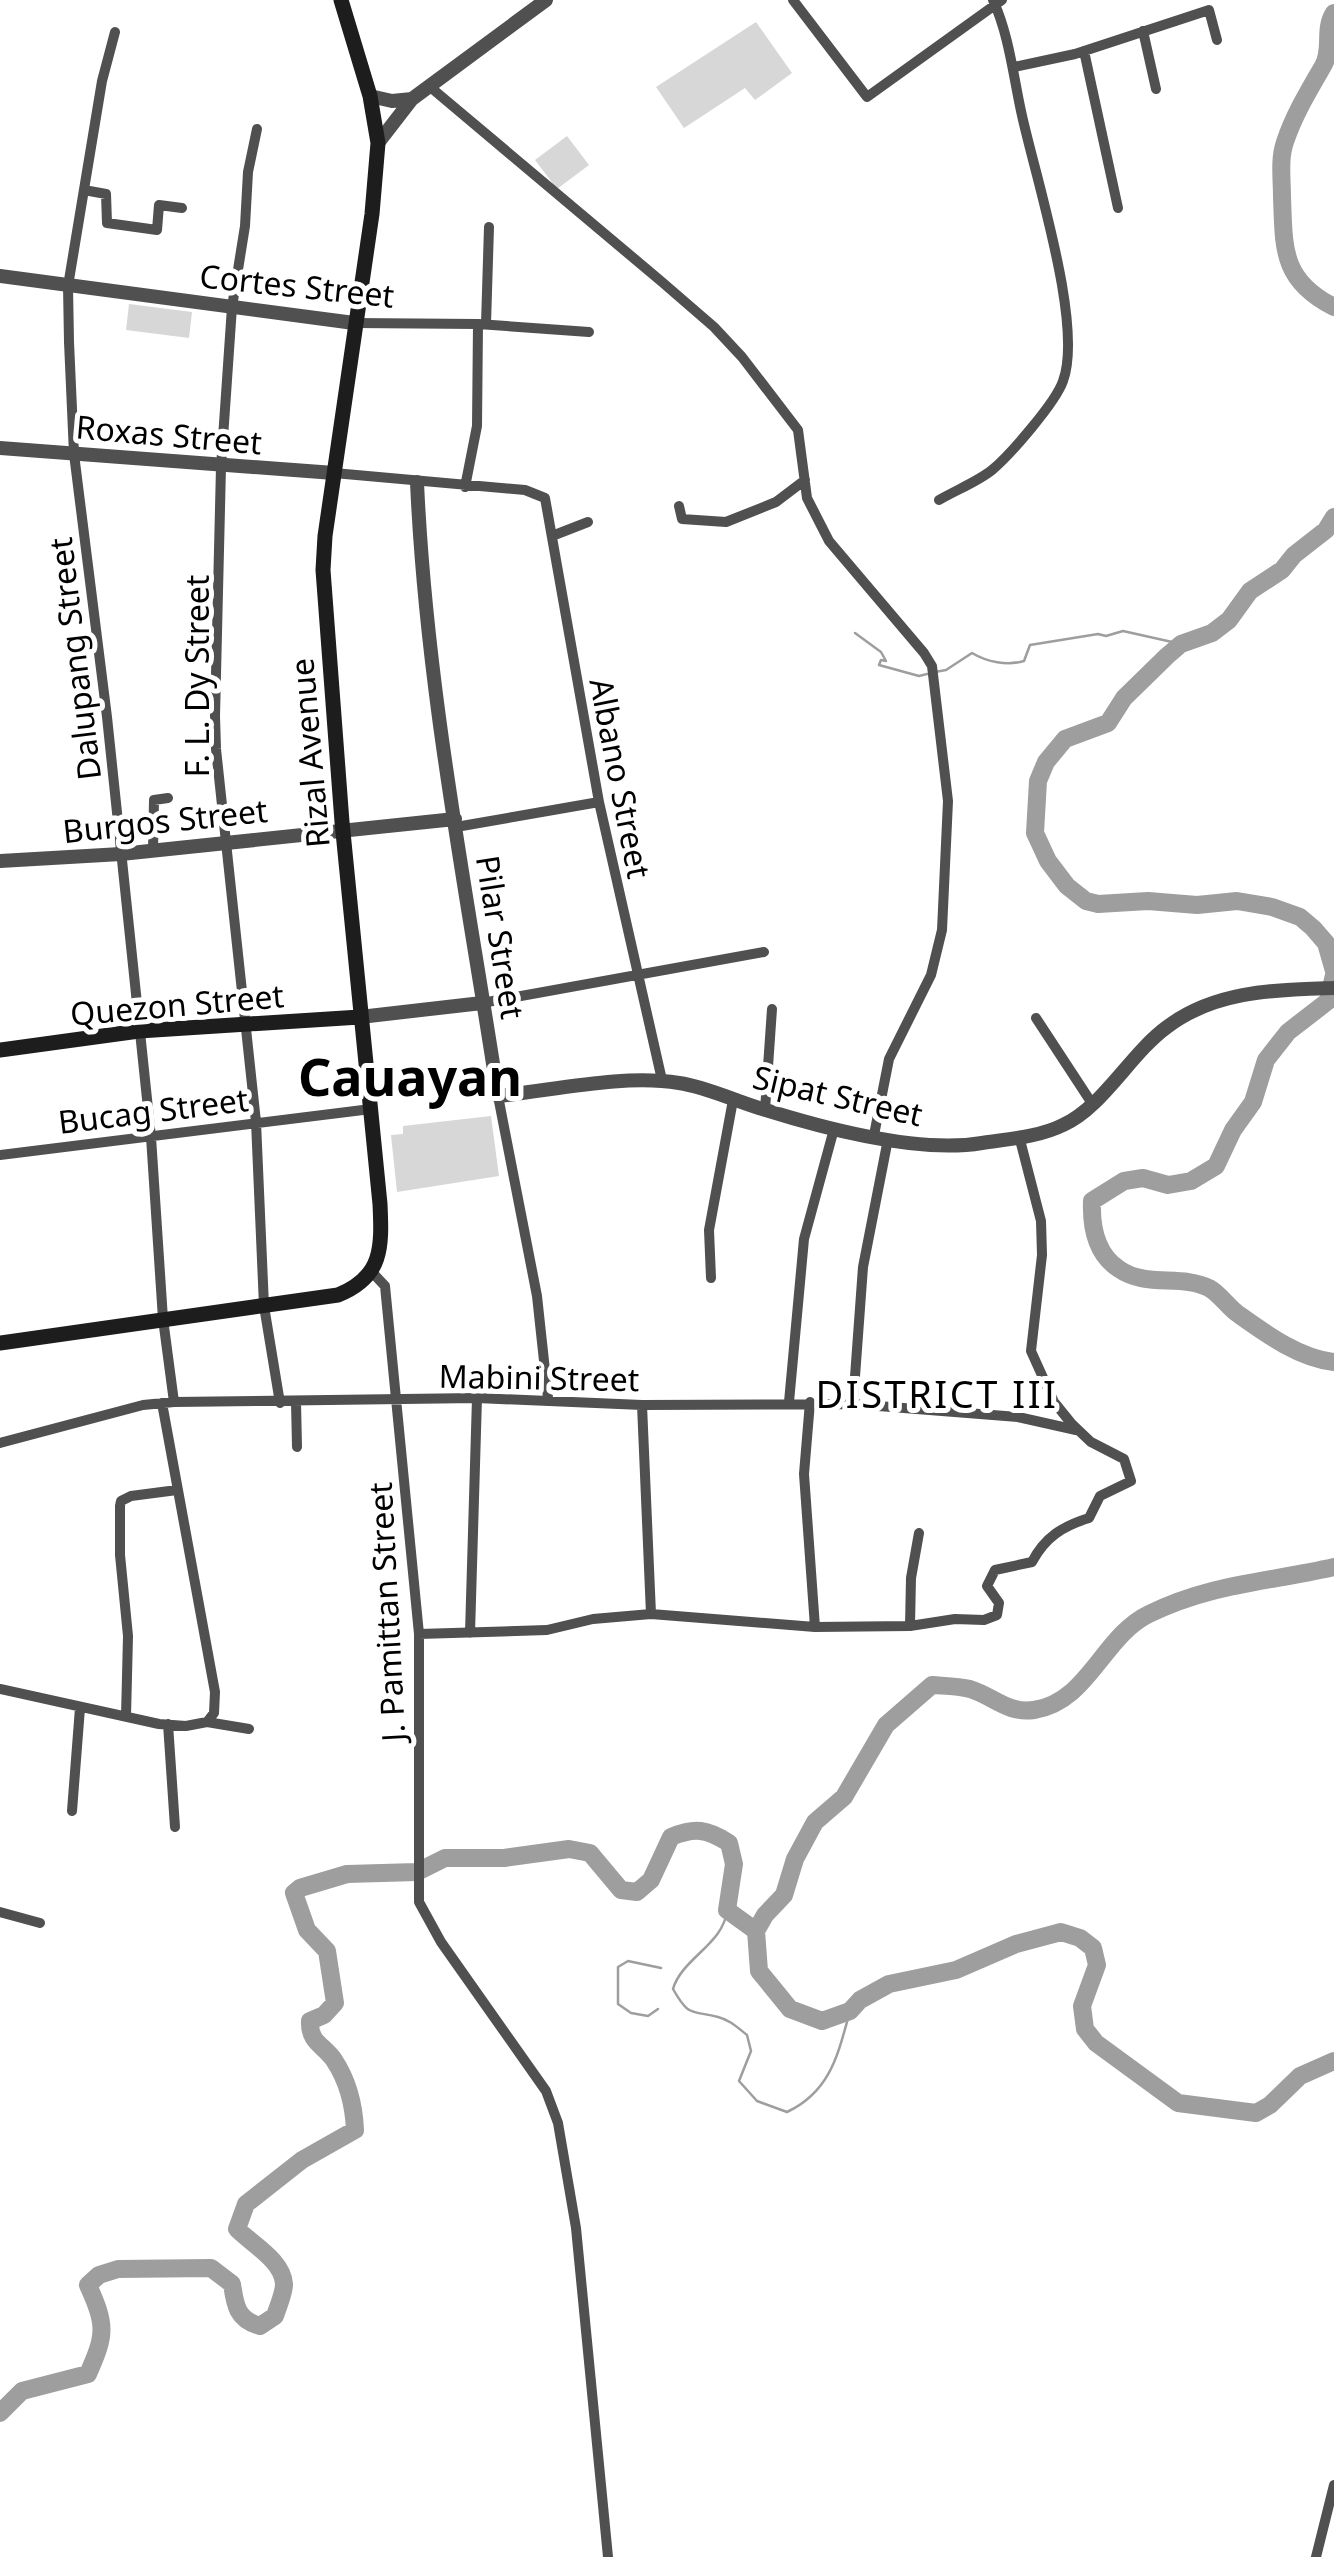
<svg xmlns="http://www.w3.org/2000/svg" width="1334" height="2557" viewBox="0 0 1334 2557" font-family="'Noto Sans',sans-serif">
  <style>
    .green { fill: #d7d7d7 }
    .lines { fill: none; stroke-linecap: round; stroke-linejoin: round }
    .stream { stroke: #9e9e9e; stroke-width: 2.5 }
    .river { stroke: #9e9e9e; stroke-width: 18 }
    .minor { stroke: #505050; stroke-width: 10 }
    .tertiary { stroke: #505050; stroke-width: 14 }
    .secondary { stroke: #1d1d1d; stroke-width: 15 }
    .labels { text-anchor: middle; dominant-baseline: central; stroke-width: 10; stroke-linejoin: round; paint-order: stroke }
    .street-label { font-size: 32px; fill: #000; stroke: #fff }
    .quarter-label { font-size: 38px; letter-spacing: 2.5px; fill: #000; stroke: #fff }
    .town-label { font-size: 52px; font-weight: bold; fill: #000; stroke: #fff }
  </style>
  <rect width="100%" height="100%" fill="#fff"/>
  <!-- green -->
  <path class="green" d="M756 22 792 73 755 100 745 88 684 128 656 87Z
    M567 136 589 165 557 189 535 160Z
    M129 304 192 312 189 338 126 330Z
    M491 1116 499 1176 397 1192 391 1135 403 1134V1126Z"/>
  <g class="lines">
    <!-- stream -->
    <path class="stream" d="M855 633 881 652 886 661 881 660 879 665 919 676 927 674
      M935 672 946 670 972 653C987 662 1007 666 1024 661L1030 645 1098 634 1106 636 1123 631 1181 644
      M727 1910C724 1944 682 1958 673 1989 689 2017 690 2010 718 2017 730 2020 738 2028 747 2035L751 2051 739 2081 757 2101 787 2112C831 2091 838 2054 850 2011
      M658 2009 648 2016 631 2013 618 2004V1967L628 1961 661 1968"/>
    <!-- river -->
    <path class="river" d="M1334 13C1323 30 1333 49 1323 66 1309 90 1294 115 1285 142 1279 159 1282 179 1282 197 1284 248 1281 280 1334 307
      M1334 517 1326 530 1294 555 1282 570 1250 591 1229 620 1212 633 1181 644 1167 656 1124 698 1108 723 1065 739 1046 762 1038 781 1035 833 1048 861 1067 886 1086 901 1098 904 1148 901 1197 905 1237 901 1272 907 1300 917 1313 928 1326 943 1334 971
      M1334 975 1328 1001 1288 1032 1266 1060 1253 1102 1233 1130 1216 1166 1191 1181 1168 1185 1143 1178 1124 1181 1092 1201C1091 1227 1096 1254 1119 1269 1146 1288 1181 1274 1209 1288 1220 1294 1228 1307 1238 1314 1266 1334 1299 1358 1334 1362
      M1334 1567C1269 1582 1212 1583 1149 1614 1103 1636 1088 1702 1034 1710 1008 1714 993 1696 970 1689 958 1686 945 1686 932 1685L886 1725 844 1797 815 1822 795 1859 784 1895 765 1915 756 1931 759 1971 790 2009 822 2021 850 2011 860 2000 889 1984 956 1970 1016 1944 1061 1932 1080 1938 1093 1948 1097 1965 1082 2006 1085 2029 1096 2043 1178 2103 1256 2113 1270 2105 1300 2076 1334 2061
      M0 2413 22 2391 88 2374C106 2334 106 2325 88 2285L99 2275 118 2269 211 2268 232 2284C235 2305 237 2320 260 2326L275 2316C278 2306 284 2294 284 2284 283 2261 252 2244 237 2229L246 2204 302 2160 355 2130C354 2107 348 2081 334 2060 324 2045 309 2043 310 2021L324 2015 335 2003 327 1951 307 1930 294 1893 300 1888 347 1874 417 1872 445 1858H504L569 1849 590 1853 621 1890 637 1892 651 1880 671 1837C695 1827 707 1829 729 1843L734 1864 727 1910 756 1931"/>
    <!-- minor -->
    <path class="minor" d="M793 0 867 97 1002 0
      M1143 31 1156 89
      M115 32 102 81 68 286 69 342 74 454 107 717 151 1137 163 1319 174 1402
      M1084 51 1118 208
      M1014 67 1075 54 1209 10 1217 40
      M429 86 662 282 714 327 742 357 798 430 807 498 829 541 924 653 932 666 948 801 942 930 931 975 889 1059 874 1135
      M257 129 248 172 245 226 232 307 221 467 215 716 216 749 256 1122 264 1306 280 1403
      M84 190 106 194 107 223 157 230 159 205 182 208
      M354 323 478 324 589 332
      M486 324 489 227
      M334 473 525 490 545 498 599 802 662 1080
      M465 487 477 426 478 324
      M939 500C956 490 977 482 992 470 1010 455 1056 402 1063 381 1084 325 1034 173 1021 111 1013 74 1009 35 993 0
      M679 506 682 519 726 522 776 502 805 480
      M552 536 588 522
      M456 827 599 802
      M153 851 154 800 168 798
      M482 1003 764 952
      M1036 1018 1093 1105
      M498 1096 537 1296 548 1398
      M765 1110 772 1009
      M0 1155 371 1109
      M371 1271 385 1286 419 1634V1902L441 1942 546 2091 558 2123 576 2228 608 2557
      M711 1278 709 1230 733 1100
      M296 1402 297 1447
      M789 1402 804 1239 834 1129
      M810 1402 804 1474 815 1627
      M162 1403 215 1692 214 1713 207 1722
      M853 1404 863 1267 888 1139
      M642 1405 651 1614
      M0 1443 143 1405 174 1402 477 1398 642 1405 853 1404 1018 1417 1076 1430
      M910 1626 911 1578 919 1533
      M470 1633 477 1398
      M419 1634 547 1630 593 1619 651 1614 815 1627 910 1626 955 1619 984 1620 997 1615 999 1603 987 1586 995 1570 1032 1562C1045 1537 1063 1526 1089 1518L1100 1496 1131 1481 1124 1459 1091 1442 1071 1423 1054 1402 1031 1351 1042 1255 1041 1221 1019 1136
      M0 1689 159 1724 186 1726 207 1722 249 1729
      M126 1716 128 1636 120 1555V1506L121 1501 131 1496 177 1490
      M168 1724 175 1827
      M72 1811 80 1708
      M0 1912 40 1923
      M1316 2557 1334 2485"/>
    <!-- tertiary -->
    <path class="tertiary" d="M370 96 392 101 412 99
      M378 143 412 99 546 0
      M0 276 354 323
      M0 448 334 473
      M417 482C426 688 467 892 498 1096 555 1090 624 1074 679 1083 706 1087 733 1100 759 1108 822 1128 917 1154 982 1143 1008 1139 1039 1137 1063 1125 1102 1108 1131 1053 1167 1027 1216 990 1276 990 1334 988
      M0 861 121 854 455 819
      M360 1017 482 1003"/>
    <!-- secondary -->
    <path class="secondary" d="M0 1050 139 1031 360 1017
      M0 1343 338 1295C383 1277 382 1247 380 1204L342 822 323 570 325 536 372 214 378 143 370 96 341 0"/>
  </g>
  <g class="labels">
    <!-- street labels -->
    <g class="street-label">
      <text transform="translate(297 285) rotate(6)">Cortes Street</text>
      <text transform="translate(169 434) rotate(5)">Roxas Street</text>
      <text transform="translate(74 659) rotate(-97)">Dalupang Street</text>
      <text transform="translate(196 676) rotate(-90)">F. L. Dy Street</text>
      <text transform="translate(309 753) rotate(-95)">Rizal Avenue</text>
      <text transform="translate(621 778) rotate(79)">Albano Street</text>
      <text transform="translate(165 820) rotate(-6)">Burgos Street</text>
      <text transform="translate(501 937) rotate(81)">Pilar Street</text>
      <text transform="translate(177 1004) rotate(-5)">Quezon Street</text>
      <text transform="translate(838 1095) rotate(13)">Sipat Street</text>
      <text transform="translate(153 1110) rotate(-7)">Bucag Street</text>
      <text transform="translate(539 1377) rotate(1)">Mabini Street</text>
      <text transform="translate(386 1612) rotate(-93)">J. Pamittan Street</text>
    </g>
    <!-- quarter labels -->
    <g class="quarter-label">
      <text x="937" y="1393">DISTRICT III</text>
    </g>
    <!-- town labels -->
    <g class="town-label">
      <text x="410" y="1075">Cauayan</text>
    </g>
  </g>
</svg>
